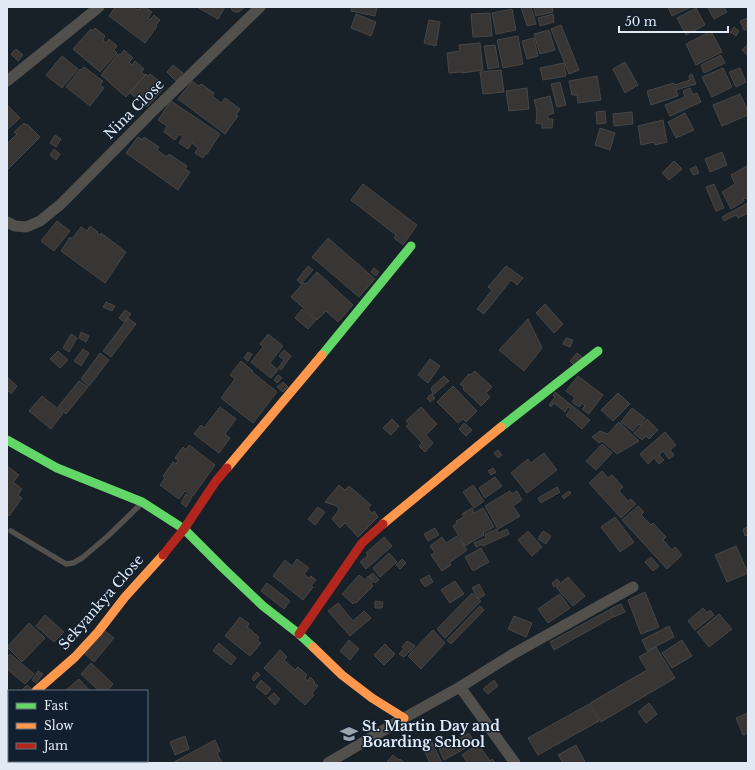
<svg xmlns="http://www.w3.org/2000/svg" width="755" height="770" viewBox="0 0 755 770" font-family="'Libre Baskerville',serif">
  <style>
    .building { fill: #373634; stroke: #464646 }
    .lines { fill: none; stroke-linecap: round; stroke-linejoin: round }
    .lane { stroke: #52504c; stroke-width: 5.5 }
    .street { stroke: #52504c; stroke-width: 11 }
    .fast { stroke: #63d668; stroke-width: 9 }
    .slow { stroke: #ff974d; stroke-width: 9 }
    .jam { stroke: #b3261e; stroke-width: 9 }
    .labels { text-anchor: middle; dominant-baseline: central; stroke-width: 3; stroke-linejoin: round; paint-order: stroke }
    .street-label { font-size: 14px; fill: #e1eaf4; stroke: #121f2e }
    .poi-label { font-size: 14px; font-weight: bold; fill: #e1eaf4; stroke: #121f2e; text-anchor: start }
  </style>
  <rect width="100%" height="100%" fill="#182028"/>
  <!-- building -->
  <path class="building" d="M115 7H136L135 8 138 10 141 7H145L152 12 148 18 150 20 154 15 160 20 156 25 157 26 145 43 109 16Z
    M197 7H225L218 19Z
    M232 7H245L239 12H234L231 9Z
    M352 7H377L375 16 351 11Z
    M521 7H531L536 24 527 26Z
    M534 7H552L553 12 536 16Z
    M668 7H691L672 16Z
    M711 7H724L727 12 714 19 708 8Z
    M696 8 705 25 686 35 677 18Z
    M512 9 516 30 496 34 492 13Z
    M490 13 492 36 473 37 471 14Z
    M356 14 376 22 371 36 351 28Z
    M553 14 554 22 540 26 538 18Z
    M748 18V29L744 30 740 21Z
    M429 20 440 22 436 46 424 43Z
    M561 25 579 70 569 74 551 29Z
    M734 27 739 31 736 36 730 32Z
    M95 28 105 36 103 40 106 43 109 39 117 46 114 50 117 53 100 72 73 49 91 29 92 31Z
    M549 30 555 50 540 54 534 34Z
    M711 31 722 52 696 65 686 44Z
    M518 36 523 64 503 68 497 40Z
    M534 38 538 56 527 59 522 41Z
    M480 43 483 70 462 73V72L449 73 447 53 460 51 459 45Z
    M748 44V56L742 50Z
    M495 45 499 67 488 69 484 46Z
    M16 49 23 55 18 61 11 54Z
    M124 50 133 58 129 62 132 65 135 61 144 69 141 72 145 75 126 97 101 75 118 54 120 55Z
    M721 55 725 63 704 73 701 65Z
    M62 56 78 69 62 88 46 75Z
    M625 62 638 85 625 93 613 69Z
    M564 63 566 76 543 80 540 68Z
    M173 65 183 73 176 81 167 72Z
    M84 67 103 81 100 85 104 88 90 106 66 87 80 69 81 70Z
    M723 68 732 87 712 97 702 77Z
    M740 68 746 82 736 87 729 72Z
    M501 70 504 92 483 94 480 72Z
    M146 74 148 76 150 74 158 80 156 83 163 89 147 107 130 93Z
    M692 74 696 84 676 90 678 96 651 105 647 91 674 83 675 85 690 80 689 76Z
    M597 76 601 100 578 103 577 95H572L569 81Z
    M192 81 199 86 201 84 214 93 212 96 221 103 225 98 240 109 236 115 238 116 225 134 178 99Z
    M560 82 566 105 557 107 551 84Z
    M527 88 529 109 509 111 506 91Z
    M690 88 693 95 697 93 701 102 670 116 665 105 685 97 683 91Z
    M740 94 748 111V115L722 126 713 105Z
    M550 96 554 113 548 115V119H553L552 128H542V124L536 123 537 111 534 100Z
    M171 101 220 134 207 154 206 153 203 158 195 153 198 148 192 143 188 149 179 143 183 137 179 134 175 140 164 132 167 126 158 120Z
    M7 105 20 118 7 130Z
    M605 111 606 123 597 124 596 112Z
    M632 112 633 124 614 126 613 114Z
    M685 113 694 130 676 138 668 122Z
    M663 120 667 142 655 145 654 142 641 145 638 126Z
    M24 123 25 125 27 124 40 137 7 170V144L17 134 14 132Z
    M600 128 615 133 610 150 595 145Z
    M55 135 61 139 56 147 50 143Z
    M138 137 143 140 144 137 159 147 157 150 167 157 169 154 187 166 185 169 190 172 178 190 126 153Z
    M54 149 60 154 56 160 50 155Z
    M722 152 727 165 710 172 705 159Z
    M674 161 682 169 669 180 662 173Z
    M696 166 699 173 693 175 690 169Z
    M747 166 748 169V201L746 198 743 199 744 201 731 209 722 192 735 184 731 175Z
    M363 184 417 225 403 245 394 238 396 235 351 200Z
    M714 184 724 208 716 211 706 187Z
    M748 203V213L738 218 736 215 724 221 722 217Z
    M57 221 70 231 54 251 41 241Z
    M90 226 98 232 97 233 100 235 101 233 126 252 105 283 61 251 70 237 72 239 81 227 87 231Z
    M328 238 375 279 359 297 312 257Z
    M308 266 313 270 301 284 297 280Z
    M506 266 523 278 517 285 511 280 484 314 477 309 492 290 488 287Z
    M374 268 379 272 376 276 371 272Z
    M317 272 353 305 338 322 326 311 317 320 291 297 303 283 306 284Z
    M106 302 115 306 112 311 103 307Z
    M545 304 563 324 554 333 536 313Z
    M302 309 316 320 308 329 295 318Z
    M125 310 131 314 124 322 119 318Z
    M128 318 136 324 111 357 103 351Z
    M528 319 542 348 524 371 499 350Z
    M81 332 89 336 86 342 79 338Z
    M71 334 77 338 69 352 63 348Z
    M268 334 283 346 270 363 278 370 271 378 251 362 263 347 260 344Z
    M566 338 573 340 570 347 563 344Z
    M83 349 89 353 81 366 74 361Z
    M284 350 291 356 281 370 278 368 284 360 279 356Z
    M58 351 68 360 60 368 50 359Z
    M248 352 252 354 248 361 244 358Z
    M100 353 109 360 89 386 81 379Z
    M577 353 583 358 575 366 570 361Z
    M430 359 440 366 428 383 418 375Z
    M241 361 253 371 252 372 277 392 253 423 221 398 235 379 230 375Z
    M475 371 492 387 486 393 490 397 481 406 463 389 464 388 460 384 469 374 470 375Z
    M278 375 282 378 277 383 274 380Z
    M444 376 449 381 433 395 431 388Z
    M578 376 603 395 589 414 582 409 585 406 582 403 579 407 572 402 575 398 566 391Z
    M7 377 17 386 11 394 9 391 7 393Z
    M79 381 88 387 66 414 58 407Z
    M283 382 288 387 283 392 277 387Z
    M453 386 477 411 466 422 463 419 458 423 437 402Z
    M555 392 590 420 582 429 566 415 571 409 568 407 565 412 554 403 551 407 549 405 555 397 553 395Z
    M618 393 630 404 613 421 601 410Z
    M431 394 435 398 430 402 427 398Z
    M42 396 63 413 51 429 29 411Z
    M220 407 236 419 225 434 230 438 219 453 194 434 201 425 204 428Z
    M421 407 437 424 426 435 433 443 425 452 419 446 422 443 406 426 409 424 406 421Z
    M632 408 645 418 640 425 639 424 633 431 621 422Z
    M392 419 399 426 391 435 383 428Z
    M647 419 658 430 649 439 646 436 642 440 634 433Z
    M619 422 639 441 617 454 602 441 599 443 592 437 600 431 608 434Z
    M464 423 472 430 466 436 459 429Z
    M665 432 676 445 670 450 674 455 669 459 663 451 659 455 664 460 659 464 654 458 648 464 640 454Z
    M602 444 612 453 596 470 586 461Z
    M189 445 215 465 193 496 185 491 179 499 160 485 165 478 163 476 173 462 176 464 178 460 175 458 183 447 186 450Z
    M498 450 502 455 498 458 494 453Z
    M544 453 557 470 527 493 511 473 528 459 531 463Z
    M7 466 19 475 13 482 22 489 18 495 22 498 9 516 7 514Z
    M493 468 496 472 491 475 488 471Z
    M602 471 608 478 612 475 623 487 619 491 628 501 631 499 636 504 621 518 589 483Z
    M495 477 502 486 485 498 479 488Z
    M339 485 345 490 349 486 371 505 368 508 372 514 374 511 378 517 358 537 345 523 340 528 332 519 339 510 337 506 325 502Z
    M473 485 484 501 474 508 463 492Z
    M557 487 560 492 541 503 538 498Z
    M510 491 512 494 517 491 522 500 513 506 520 516 498 529 485 506Z
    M569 491 571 493 564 499 562 496Z
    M186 494 192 497 186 507 181 503Z
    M638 506 644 512 641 515 651 525 653 523 666 537 663 540 672 550 675 547 682 555 667 569 622 520Z
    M318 507 325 512 315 525 308 519Z
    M472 508 474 513 483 508 494 527 483 533 484 535 465 546 453 526 457 523 456 521 464 517 462 514Z
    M615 517 634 542 620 552 601 527Z
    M748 527V535L745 536 743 529Z
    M435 528 439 535 428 541 424 534Z
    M497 529 498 533 507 529 509 534 483 546 482 544 476 547 474 543 486 538 485 534Z
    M528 531 542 547 532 556 518 540Z
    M543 531 551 536 546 544 538 539Z
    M457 536 467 550 449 563 451 565 442 571 431 555 435 553 430 546 442 537 446 543Z
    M384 537 392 546 366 569 360 562 368 555 366 553Z
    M736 546 748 573 727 582 715 555Z
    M481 548 489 562 473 571 465 557Z
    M389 553 397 562 380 577 373 568Z
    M651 557 659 566 653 571 645 562Z
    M297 559 309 568 304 574 309 578 311 576 316 580 311 586 313 587 303 600 273 576 285 560 292 566Z
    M402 559 406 563 400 569 396 565Z
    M373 573 379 580 375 583 369 576Z
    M359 575 365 580 368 576 373 581 371 584 373 586 356 603 355 602 353 604 342 594Z
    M429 575 433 582 425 587 420 580Z
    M568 577 585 596 573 606 556 587Z
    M557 579 560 582 554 587 552 583Z
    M455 581 464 594 450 603 441 590Z
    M267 583 290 601 284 609 261 591Z
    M479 584 485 595 478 599 472 588Z
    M645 592 659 627 641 634 628 600Z
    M472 593 481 601 445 638 437 629Z
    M560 594 570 608 548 623 538 609Z
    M375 601 383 602 382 608H375Z
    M338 603 353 621 364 611 371 618 350 636 328 611Z
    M621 604 625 612 614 617 610 609Z
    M480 606 484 610 451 644 447 640Z
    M703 608 707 613 710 610 714 615 695 630 688 621Z
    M609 610 613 617 554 650 550 642Z
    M719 614 732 629 709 647 697 632Z
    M45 615 64 632 54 642 36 626Z
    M514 616 532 623 526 637 508 629Z
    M240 617 249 624 247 627 259 637 257 640 261 643 250 656 225 636Z
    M29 623 45 638 22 662 7 647Z
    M669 626 674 637 647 651 642 640Z
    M104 630 114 638 94 662 85 654Z
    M433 630 445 643 421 669 408 656Z
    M349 640 359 649 350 660 340 651Z
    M682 640 692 656 672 668 662 653Z
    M407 641 415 646 410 652H409L404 657 399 654 404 648 402 647Z
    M219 643 236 658 231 665 213 651Z
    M385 644 395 654 384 665 374 655Z
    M656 647 675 678 601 722 590 703 647 670 639 657Z
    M280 650 287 657 284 660 295 670 298 667 307 675 305 678 308 681 310 677 315 682 314 683 318 686 312 693 314 695 305 705 264 668Z
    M10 654 34 674 25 684 7 669V657Z
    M91 663 113 684 107 691H99L81 674Z
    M38 671 43 674 36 683 32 680Z
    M257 672 260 675 254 681 252 678Z
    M79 679 90 691H65Z
    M261 680 271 689 266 695 256 687Z
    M494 680 498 686 488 694 483 689Z
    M27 685 33 690 32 691H23L22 690Z
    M274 693 280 699 275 705 268 698Z
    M649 703 657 714 646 723 638 712Z
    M589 704 599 721 538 755 528 738Z
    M748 713V733L743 735 736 718Z
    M9 726V761H35L33 763H7V728Z
    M469 733 475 743 444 760 439 749Z
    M185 736 189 749 175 755 170 742Z
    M430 738 442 763H430L421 743Z
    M215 740 220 751 217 753 222 763H175L174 762Z
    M478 744 490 761 492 759 495 763H468L462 755Z
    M576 745 585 762 584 763H563L558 755Z
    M393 755 399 760 400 759 405 763H388L387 762Z
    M58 761H69L71 763H56Z"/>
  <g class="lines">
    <!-- lane -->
    <path class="lane" d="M11 531 66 564 73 563 82 558 108 536 141 504"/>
    <!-- street -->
    <path class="street" d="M7 81 99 7
      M7 222 15 226 26 227 40 221 61 204 152 112 260 7
      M460 687 515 763
      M7 708 9 707
      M328 763 404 718 460 687 513 654 633 587"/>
    <!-- fast -->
    <path class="fast" d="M322 355 411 246
      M501 427 598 351
      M7 440 57 468 142 502 184 529 223 568 263 606 299 634 313 647"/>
    <!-- slow -->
    <path class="slow" d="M227 468 322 355
      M383 524 501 427
      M313 647 342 675 372 698 404 718
      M36 691 75 657 98 632 125 597 163 555"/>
    <!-- jam -->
    <path class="jam" d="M163 555 184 529 216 481 227 468
      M299 634 362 543 383 524"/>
  </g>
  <!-- icons -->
  <defs>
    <g id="school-bare" transform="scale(1.38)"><path d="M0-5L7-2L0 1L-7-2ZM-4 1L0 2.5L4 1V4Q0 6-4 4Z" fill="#9ba3ad" stroke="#121f2e" stroke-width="2.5" paint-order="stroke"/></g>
  </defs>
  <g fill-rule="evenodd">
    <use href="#school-bare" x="349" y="734"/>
  </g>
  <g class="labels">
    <!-- street labels -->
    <g class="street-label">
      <text transform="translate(134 109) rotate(-45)">Nina Close</text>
      <text transform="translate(101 602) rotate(-49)">Sekyankya Close</text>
    </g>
    <!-- poi labels -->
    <g class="poi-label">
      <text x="362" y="726">St. Martin Day and<tspan x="362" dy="16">Boarding School</tspan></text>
    </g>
  </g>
  <!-- border -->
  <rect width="755" height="770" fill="none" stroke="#e1eaf4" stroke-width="16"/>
  <!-- legend -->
  <rect x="8" y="690" width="140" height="72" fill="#121f2e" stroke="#65707d"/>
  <rect x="16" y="703" width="20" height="6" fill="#63d668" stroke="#65707d"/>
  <text x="44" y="710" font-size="12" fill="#e1eaf4">Fast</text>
  <rect x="16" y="723" width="20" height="6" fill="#ff974d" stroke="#65707d"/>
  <text x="44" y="730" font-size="12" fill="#e1eaf4">Slow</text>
  <rect x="16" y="743" width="20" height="6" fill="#b3261e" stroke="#65707d"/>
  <text x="44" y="750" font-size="12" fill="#e1eaf4">Jam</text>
  <!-- scale -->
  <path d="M619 26v6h109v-6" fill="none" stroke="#e1eaf4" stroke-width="2"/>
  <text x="625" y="26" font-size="12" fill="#e1eaf4" stroke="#121f2e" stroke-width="3" paint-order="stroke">50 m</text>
</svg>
